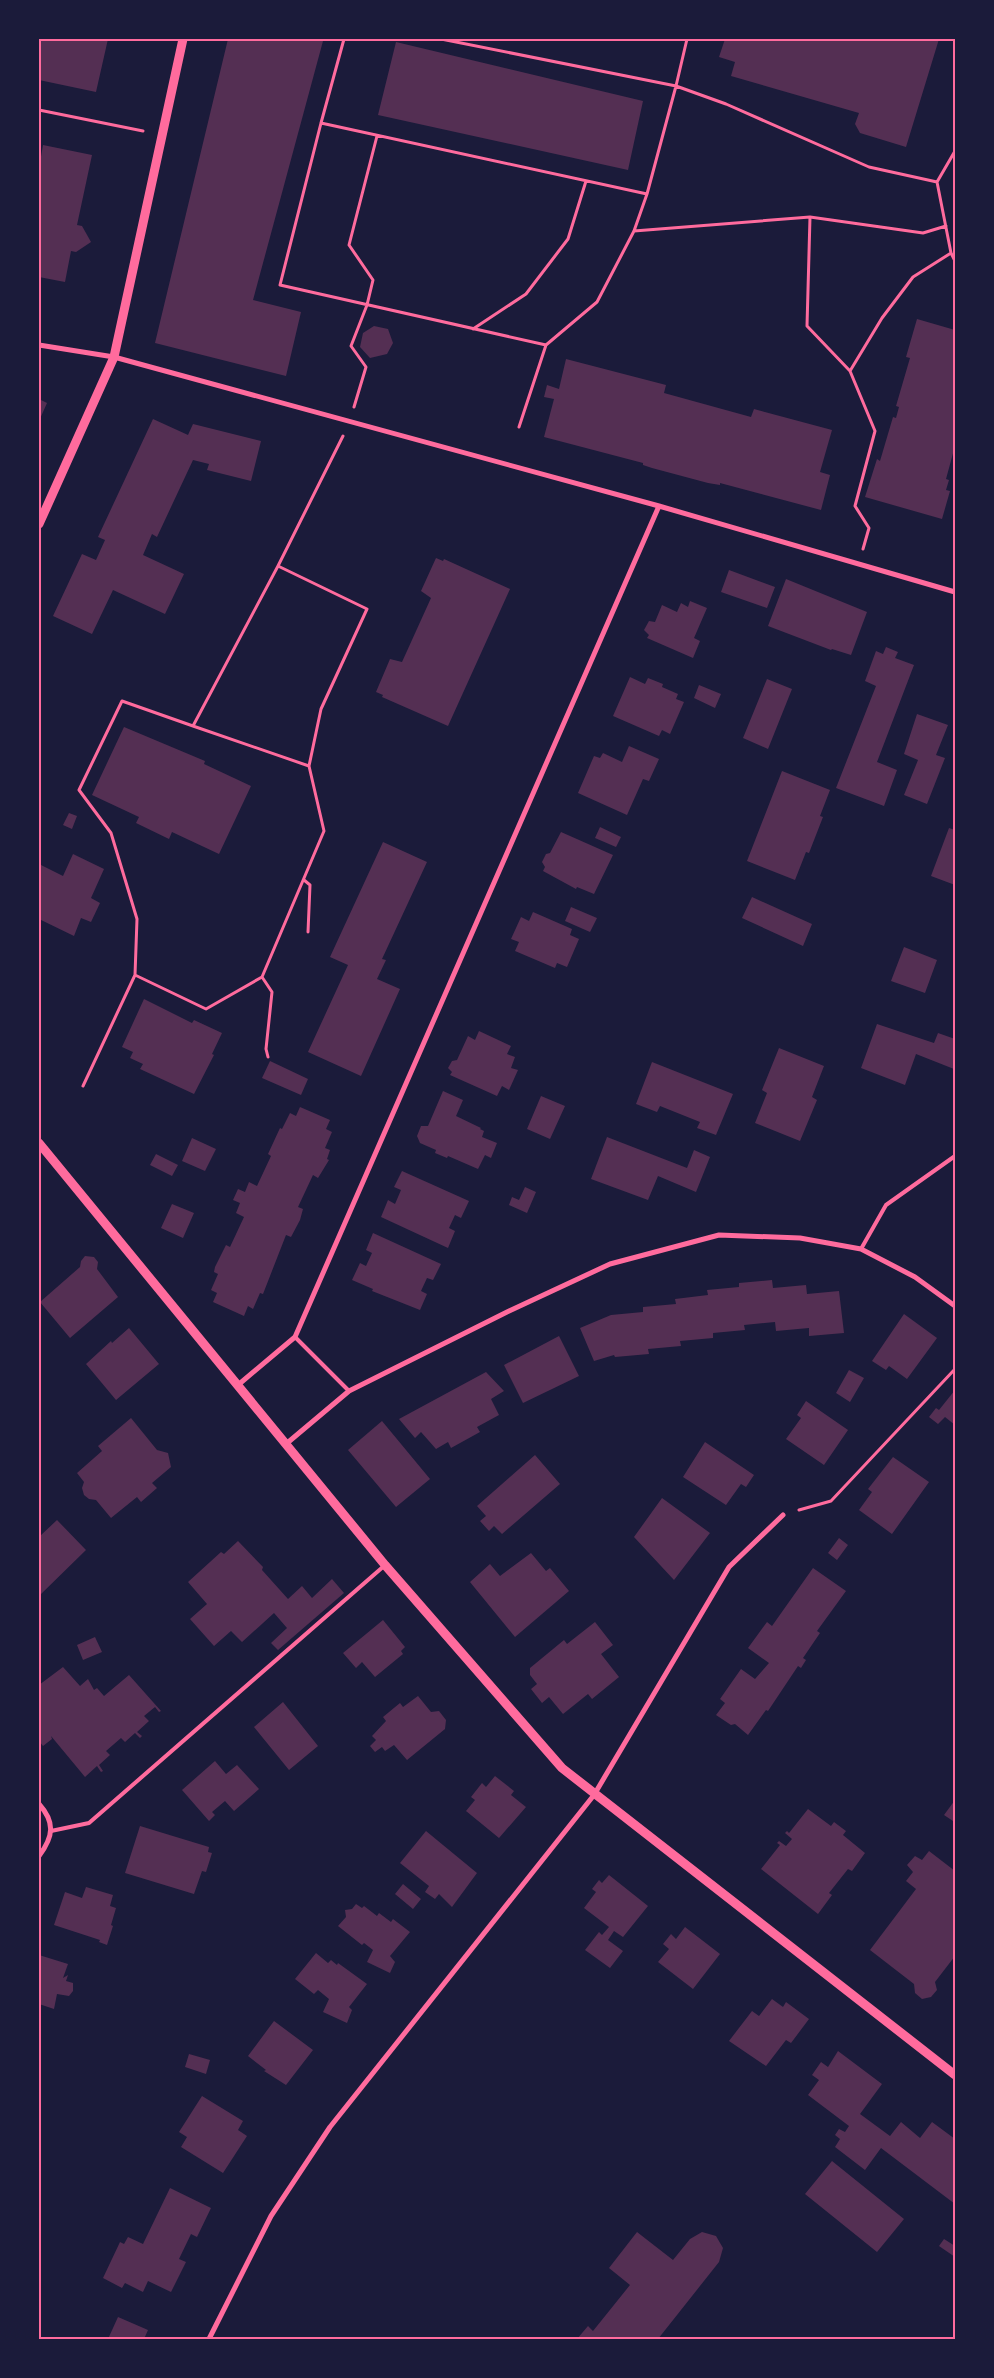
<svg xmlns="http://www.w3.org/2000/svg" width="994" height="2378" viewBox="0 0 994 2378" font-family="'Archivo Narrow',sans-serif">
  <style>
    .building { fill: #542f53 }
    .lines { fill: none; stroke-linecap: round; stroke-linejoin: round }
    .path { stroke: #ff6b9d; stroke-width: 3 }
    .service { stroke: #ff6b9d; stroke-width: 4 }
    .minor { stroke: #ff6b9d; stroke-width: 5 }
    .tertiary { stroke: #ff6b9d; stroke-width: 9 }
    .neatline { fill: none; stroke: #ff6b9d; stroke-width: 2 }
  </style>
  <rect width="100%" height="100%" fill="#1b1b3a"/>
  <!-- building -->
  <path class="building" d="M39 39H108L96 92 39 80Z
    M228 39H310L323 41 253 300 301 312 286 376 155 343Z
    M725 39H939L906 147 860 133 855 124 859 113 731 76 735 62 719 57Z
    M396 42 643 101 628 170 378 115Z
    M43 145 92 155 77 225 82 226 91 242 76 252 71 251 65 282 39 277V168Z
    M917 319 955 330V431L953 440 955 441V446L946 479 949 480 946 490 950 491 942 519 865 497 877 459 880 461 893 417 896 418 899 407 896 406 910 358 906 357Z
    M374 326 388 329 393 343 387 354 370 358 360 347 363 333Z
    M566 359 666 385 664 393 751 417 754 409 832 430 820 472 830 475 821 510 720 483V485L708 483 652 468 643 465V463L544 437 554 399 544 397 547 385 559 389Z
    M39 399 47 403 39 421Z
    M153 419 188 435 193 424 261 441 251 481 207 470 209 464 193 460 157 537 152 534 143 555 184 574 165 614 113 590 92 634 53 616 82 554 96 560 105 540 98 537Z
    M436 558 443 561 444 559 510 589 448 726 382 697 383 695 376 692 390 659 402 662 431 598 421 591Z
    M729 570 775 587 767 608 721 592Z
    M786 579 867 612 851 655 832 649 831 650 768 626Z
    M690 601 707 608 694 638 700 641 693 658 647 638 649 635 644 630 649 621 655 622 662 605 677 612 681 603 688 607Z
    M886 647 898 652 895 658 914 665 877 762 897 770 884 806 836 788 876 686 865 681 876 651 883 654Z
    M630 677 645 684 648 678 663 684 662 687 678 694 676 699 684 702 670 734 662 730 659 736 613 716Z
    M767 679 792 689 768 749 743 738Z
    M699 685 721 694 715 708 694 698Z
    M917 714 948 725 936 755 945 758 927 804 904 795 918 760 904 754Z
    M124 727 205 761 204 764 251 786 219 854 172 832 169 839 136 823 139 817 92 795Z
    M629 746 659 759 649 781 643 779 627 815 578 793 594 756 600 758 603 753 622 762Z
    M782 771 830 790 820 816 823 817 809 853 806 852 795 880 747 861Z
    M69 813 77 816 72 829 63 825Z
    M600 827 621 837 616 847 595 838Z
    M949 828 955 830V885L931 876Z
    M561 832 613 855 594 894 577 887 576 889 543 871 545 867 542 862 546 854 550 853Z
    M383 842 427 862 382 959 386 960 377 979 400 989 361 1076 308 1052 348 965 330 957Z
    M73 854 104 869 91 898 100 903 91 922 81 918 74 936 39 919V864L63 876Z
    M752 897 812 924 803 946 742 918Z
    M571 907 597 918 590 932 565 921Z
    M533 912 572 929 570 935 579 939 567 967 557 963 555 968 515 951 519 942 511 939 521 917 529 921Z
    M904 947 937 960 925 993 891 981Z
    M144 999 192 1023 194 1020 222 1033 212 1054 214 1055 194 1094 140 1069 143 1064 130 1058 133 1052 122 1047Z
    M877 1024 934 1043 938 1033 955 1039 954 1069 916 1054 905 1085 861 1068Z
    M479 1031 511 1046 507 1054 515 1057 511 1068 518 1070 509 1090 502 1086 497 1096 450 1075 452 1072 448 1068 452 1061 457 1060 468 1036 475 1040Z
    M779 1048 824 1066 812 1097 817 1100 800 1141 755 1123 767 1093 762 1090Z
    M270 1061 308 1079 301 1095 262 1078Z
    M652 1062 733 1094 716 1135 697 1128 700 1122 660 1106 657 1112 636 1104Z
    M443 1091 463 1100 456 1116 481 1128 480 1129 484 1131 482 1137 497 1143 491 1158 485 1155 478 1169 448 1156 447 1158 435 1153 436 1150 420 1143 417 1136 421 1126H428Z
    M541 1096 565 1106 550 1139 527 1129Z
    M300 1107 330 1120 326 1129 332 1132 325 1148 330 1150 327 1159 329 1160 318 1178 313 1175 298 1207 303 1209 300 1220 291 1237 286 1235 263 1294 260 1293 253 1309 248 1306 244 1316 213 1302 217 1293 211 1290 218 1274 214 1272 215 1267 226 1245 230 1247 244 1217 236 1213 240 1203 233 1200 238 1189 245 1192 249 1182 257 1186 271 1156 268 1154 280 1128 282 1129 290 1113 296 1116Z
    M607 1137 687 1168 694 1150 710 1157 696 1192 658 1176 648 1200 591 1179Z
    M192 1138 216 1149 205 1171 182 1161Z
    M156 1154 178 1165 172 1176 150 1165Z
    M402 1171 469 1201 461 1218 455 1215 449 1228 455 1231 448 1248 381 1217 388 1200 395 1204 401 1190 394 1187Z
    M525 1187 536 1192 527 1213 509 1205 512 1197 519 1200Z
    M172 1204 194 1213 183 1238 161 1228Z
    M373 1233 441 1264 433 1280 427 1278 421 1291 427 1294 420 1310 372 1291 373 1289 352 1280 360 1263 366 1266 372 1253 366 1250Z
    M85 1256 94 1257 98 1262 97 1269 118 1297 70 1338 40 1302 80 1267 81 1261Z
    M772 1280 773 1288 806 1285 807 1294 839 1291 844 1333 809 1336V1328L776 1331 775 1322 744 1325 745 1330 713 1333V1338L680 1341 681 1346 648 1349 649 1354 615 1357 614 1355 594 1361 580 1328 611 1315 643 1312V1307L676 1304 675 1299 708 1295 707 1290 739 1287V1283Z
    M904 1314 937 1338 907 1379 889 1366 886 1370 872 1361Z
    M129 1328 159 1364 116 1400 86 1364 111 1341 112 1343Z
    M559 1336 579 1376 523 1403 504 1365Z
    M849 1370 864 1378 850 1402 836 1393Z
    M486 1372 504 1391 491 1399 499 1415 477 1427 480 1432 451 1448 448 1442 436 1449 421 1432 415 1438 399 1419Z
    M955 1390V1425L945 1417 938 1424 929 1417 936 1408 939 1410Z
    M806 1401 848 1430 824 1465 786 1439 801 1418 797 1415Z
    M131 1418 157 1450 168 1453 171 1467 152 1483 157 1488 141 1502 137 1497 111 1518 96 1500 89 1499 84 1495 82 1488 84 1482 77 1473 102 1451 98 1446Z
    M382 1421 430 1479 396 1507 348 1450Z
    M705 1442 754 1475 746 1487 741 1484 726 1505 683 1477Z
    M535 1455 560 1484 502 1534 494 1526 489 1531 480 1521 486 1516 477 1506Z
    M893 1457 929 1482 892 1534 859 1510 872 1492 868 1489Z
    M662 1498 710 1533 674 1580 634 1537Z
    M57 1520 86 1550 39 1596V1537Z
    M839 1538 848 1545 837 1560 828 1553Z
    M238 1541 263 1567 262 1570 288 1599 302 1586 312 1598 332 1579 344 1593 278 1650 271 1643 287 1628 274 1613 242 1642 231 1631 214 1646 190 1619 207 1604 188 1582 221 1552 224 1554Z
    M531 1553 546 1571 550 1568 569 1591 515 1637 470 1582 490 1564 500 1576Z
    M813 1568 846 1591 817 1631 820 1633 803 1658 806 1660 801 1668 798 1666 768 1711 766 1710 748 1735 735 1724 731 1725 716 1715 725 1703 720 1699 741 1669 755 1679 769 1663 748 1648 767 1622 772 1626Z
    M383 1620 405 1647 401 1651 403 1654 375 1677 362 1662 356 1668 343 1653Z
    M595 1622 613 1645 601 1654 619 1677 592 1699 588 1694 563 1714 549 1697 542 1703 531 1689 537 1684 530 1675V1668L564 1640 567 1644Z
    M95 1637 102 1652 83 1660 77 1645Z
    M63 1667 80 1686 88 1679 94 1690 97 1688 104 1696 129 1675 161 1711 159 1712 155 1707 144 1716 149 1721 137 1732 142 1736 140 1738 135 1733 125 1742 121 1738 106 1751 110 1755 99 1765 103 1771 101 1772 97 1766 85 1777 51 1736 52 1739 43 1746 39 1741V1685Z
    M418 1696 431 1712 439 1711 446 1720 445 1729 407 1760 394 1745 385 1751 382 1747 375 1752 370 1746 376 1740 372 1736 386 1721 383 1717 400 1703 403 1707Z
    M283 1702 318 1746 289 1770 254 1727Z
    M215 1761 226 1774 237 1765 259 1789 234 1811 225 1801 212 1812 215 1815 209 1821 182 1790Z
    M495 1776 514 1791 511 1795 526 1807 499 1838 466 1811 475 1800 471 1797 482 1783 486 1787Z
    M955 1800V1818L953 1821 944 1815Z
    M808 1809 831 1826 834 1822 846 1831 843 1835 865 1853 852 1871 848 1869 829 1893 832 1895 818 1914 761 1869 780 1845 777 1843 779 1841 786 1846 792 1839 785 1833 787 1831 789 1833Z
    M140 1826 209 1847 208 1852 212 1853 206 1872 202 1871 194 1894 125 1873Z
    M426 1831 477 1873 452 1907 439 1894 435 1899 425 1892 429 1886 400 1863Z
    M929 1851 955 1871V1956L935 1982 937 1990 931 1997 922 1999 915 1993 914 1984 870 1950 916 1889 906 1881 913 1872 907 1865 915 1856 922 1860Z
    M609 1875 648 1906 623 1937 614 1931 608 1940 623 1951 610 1968 585 1950 599 1932 602 1935 609 1927 584 1908 596 1892 592 1889 599 1880 602 1883Z
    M403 1884 421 1899 413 1909 395 1894Z
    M86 1887 113 1895 110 1906 116 1908 111 1925 113 1926 107 1945 99 1942 100 1940 54 1925 65 1892 82 1898Z
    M356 1904 362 1908 364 1906 377 1916 379 1913 391 1922 393 1919 410 1932 390 1956 395 1962 390 1973 367 1962 373 1950 364 1943 362 1945 338 1926 346 1917 345 1910 352 1909Z
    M685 1927 720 1954 693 1989 658 1962 669 1949 663 1944 671 1934 676 1939Z
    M316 1953 328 1963 331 1960 337 1965 338 1963 367 1984 349 2007 352 2010 347 2023 323 2012 329 1999 318 1990 314 1994 295 1979Z
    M39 1955 68 1964 63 1978 68 1975 66 1981 73 1983V1991L69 1996 57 1994 54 2009 39 2004Z
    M772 1999 783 2007 786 2002 809 2019 791 2043 786 2040 766 2066 729 2041 752 2011 759 2016Z
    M274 2021 313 2050 286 2085 264 2071 266 2070 248 2056Z
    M838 2051 882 2084 860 2114 890 2136 901 2122 920 2138 932 2122 955 2139V2204L881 2148 865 2170 835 2147 840 2139 835 2135 839 2129 845 2132 849 2126 808 2095 819 2080 812 2075 821 2062 828 2067Z
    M189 2054 210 2060 206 2074 185 2067Z
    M202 2096 243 2121 238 2130 247 2136 223 2173 181 2147 187 2137 179 2132Z
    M832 2161 904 2219 877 2252 805 2194Z
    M170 2188 211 2208 197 2237 191 2234 179 2259 186 2262 171 2292 148 2281 143 2292 125 2283 122 2288 103 2278 120 2242 124 2244 128 2237 143 2244Z
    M637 2232 673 2260 690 2239 702 2232 716 2236 723 2248 719 2262 658 2339H577L588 2326 593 2331 630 2285 609 2268Z
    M944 2239 955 2246V2257L939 2246Z
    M118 2317 148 2330 144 2339H108Z"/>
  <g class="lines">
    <!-- path -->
    <path class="path" d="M344 39 321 123 647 194
      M441 39 676 86 647 194 634 231 597 302 546 345 519 427
      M687 39 676 86 726 104 869 167 937 182
      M39 110 143 131
      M321 123 280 285 546 345
      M955 151 937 182 951 253 955 261
      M810 217 807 326 850 371 875 431 855 506 869 528 863 549
      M634 231 810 217 923 233 946 226
      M473 329 526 294 568 239 586 181
      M850 371 882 318 913 277 951 253
      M354 407 366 367 351 346 367 305 373 280 349 245 377 136
      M193 726 309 766
      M304 880 310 885 308 932
      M135 975 137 919 111 833 79 790 122 701 193 726 278 566
      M262 977 272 992 266 1049 268 1057
      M83 1086 135 975 206 1009 262 977 324 831 309 766 321 709 367 609 278 566 343 436
      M799 1510 831 1501 955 1369"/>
    <!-- service -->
    <path class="service" d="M861 1249 886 1205 955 1156
      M295 1337 349 1391
      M51 1831 89 1823 384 1566"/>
    <!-- minor -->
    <path class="minor" d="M39 345 114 357 659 506 955 592
      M238 1385 295 1337 659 506
      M286 1444 349 1391 507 1312 610 1264 719 1235 800 1238 861 1249 915 1277 955 1306
      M39 1804C55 1822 54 1836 39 1856
      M209 2339 271 2216 330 2127 594 1795 729 1567 783 1515"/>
    <!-- tertiary -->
    <path class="tertiary" d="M39 524 114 357 183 39
      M39 1143 385 1565 562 1768 955 2075"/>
  </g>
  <!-- border -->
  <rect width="994" height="2378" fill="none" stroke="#1b1b3a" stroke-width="80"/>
  <rect x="40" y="40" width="914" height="2298" class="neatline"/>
</svg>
